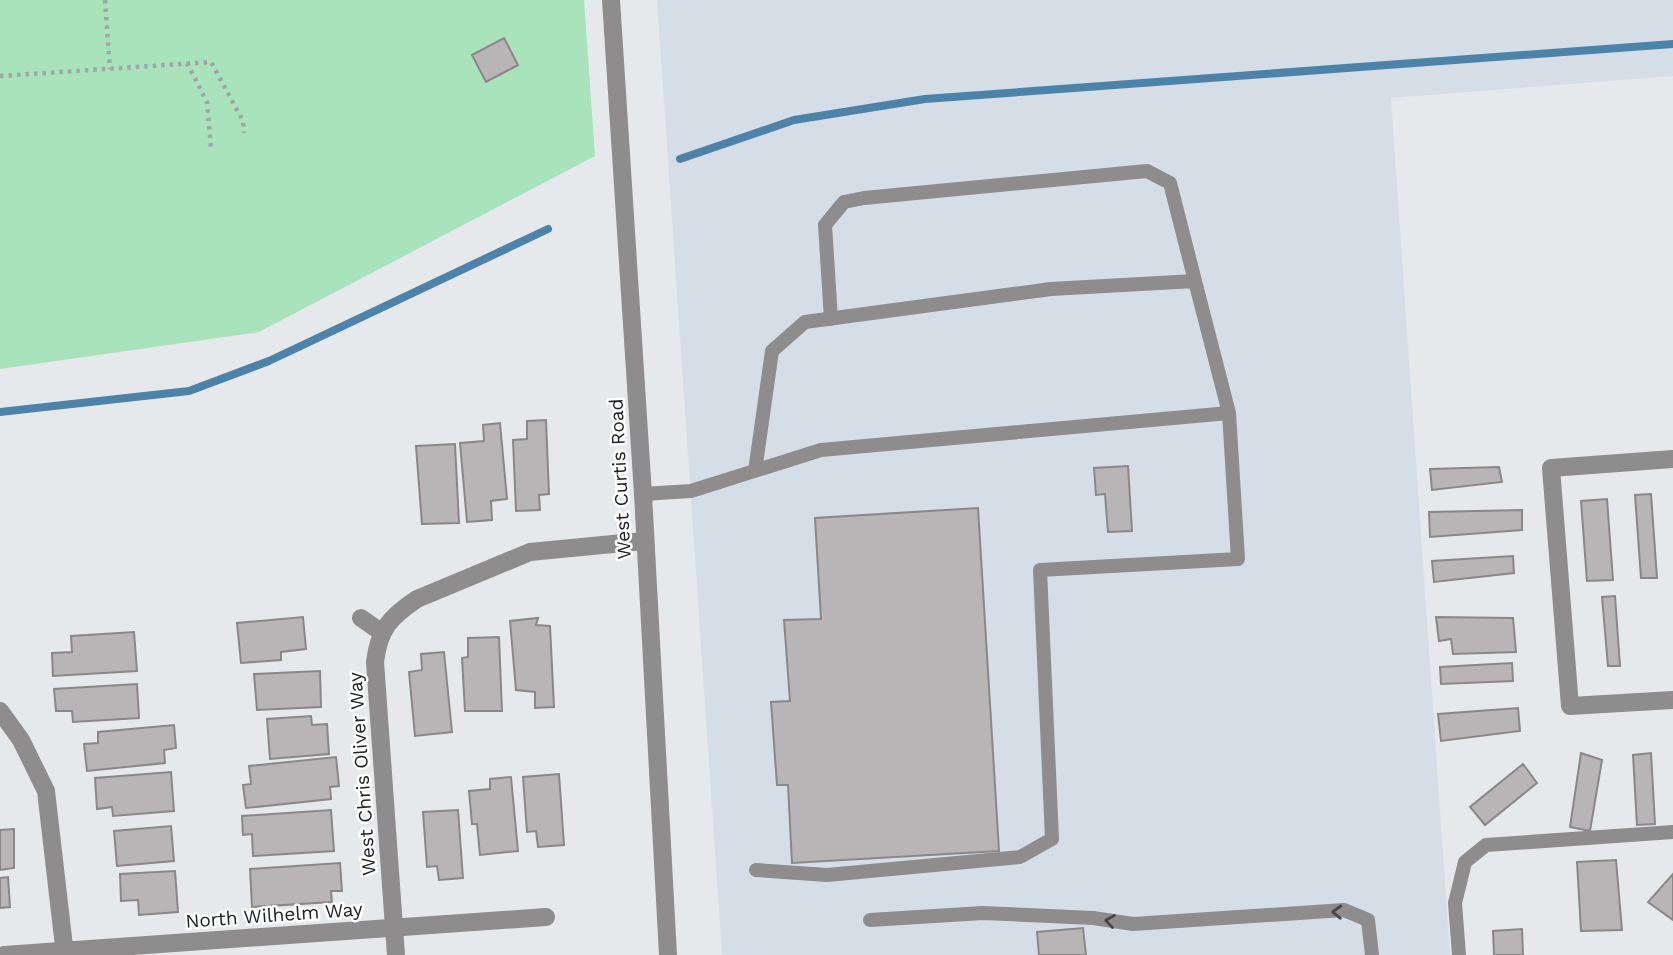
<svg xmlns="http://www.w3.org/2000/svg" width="1673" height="955" viewBox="0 0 1673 955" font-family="'Work Sans',sans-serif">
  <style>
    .built { fill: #d5dee7 }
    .green { fill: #a8e3bb }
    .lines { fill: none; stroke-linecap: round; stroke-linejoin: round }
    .stream { stroke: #4e83a9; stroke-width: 8 }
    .building { fill: #b9b5b7; stroke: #8b8789; stroke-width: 2 }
    .path { stroke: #a3a6a8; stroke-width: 4.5; stroke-dasharray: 3.5 5; stroke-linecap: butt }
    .service { stroke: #8e8c8c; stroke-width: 14 }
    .minor { stroke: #8e8c8c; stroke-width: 18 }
    .tertiary { stroke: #8e8c8c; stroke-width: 18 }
    .oneway { stroke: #474748 }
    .labels { text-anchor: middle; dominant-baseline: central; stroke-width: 5; stroke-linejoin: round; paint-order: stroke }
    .street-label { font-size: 19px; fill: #212223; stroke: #fff }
  </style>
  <rect width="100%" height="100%" fill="#e6e9ec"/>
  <!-- built -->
  <path class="built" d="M657 0H1673V76L1391 98 1450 955H722Z"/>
  <!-- green -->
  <path class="green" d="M0 0H584L595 156 259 332 0 369Z"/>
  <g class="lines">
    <!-- stream -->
    <path class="stream" d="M680 159 794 120 925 99 1673 44
      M0 412 189 391 269 361 548 229"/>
  </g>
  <!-- building -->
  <path class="building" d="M504 38 518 65 486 82 472 55Z
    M546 420 549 494 539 495 540 510 516 511 513 440 527 439V421Z
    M500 423 507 499 491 501 492 520 467 522 460 443 484 441 483 425Z
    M455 444 459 523 422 524 416 446Z
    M1128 466 1132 531 1108 532 1105 494 1096 495 1094 468Z
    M1499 467 1502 482 1432 490 1430 469Z
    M1651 494 1657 578H1641L1635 495Z
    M1607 499 1613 580 1587 581 1581 501Z
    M978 508 999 851 792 863 788 785H777L771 702 790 701 784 620 821 619 815 518Z
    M1522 510V530L1430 537 1429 512Z
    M1513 556 1514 573 1434 582 1432 561Z
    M1615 596 1620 666H1608L1602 597Z
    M303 617 306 649 281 652V660L241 663 237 623Z
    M1436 617 1513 618 1516 652 1453 654 1451 639 1439 641Z
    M538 618 536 625 550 626 554 707 535 708V692L516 690 510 621Z
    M134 632 137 671 53 676 52 653 72 652 71 636Z
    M499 637 502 711H465L462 658 468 657V638Z
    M444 652 452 732 415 736 409 672 422 670 421 654Z
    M1512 663 1513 681 1441 684 1440 667Z
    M320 671 321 707 257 710 254 674Z
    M137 684 139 718 73 722 72 711H56L54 689Z
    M1518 708 1520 731 1441 741 1438 714Z
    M311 716 312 725 327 724 329 754 270 759 267 719Z
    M174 725 176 748 164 750 165 763 87 771 84 744 98 743V732Z
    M1581 753 1602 760 1590 831 1570 827Z
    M1651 753 1655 824 1637 825 1633 755Z
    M336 757 339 786 330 787 331 799 246 808 243 785 251 784 249 766Z
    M1523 764 1537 783 1485 825 1470 807Z
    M171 772 174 811 113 816 112 807 97 809 95 778Z
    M559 774 564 845 538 847 536 831 527 832 523 777Z
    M511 777 518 851 480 855 477 824H472L469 791 490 789V779Z
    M331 810 334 851 253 856 252 834 243 835 242 816Z
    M458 810 463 878 439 880 437 866 427 867 423 812Z
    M171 826 174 861 117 866 114 831Z
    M14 829V868L0 870V830Z
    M1616 860 1622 930 1581 931 1577 862Z
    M340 863 342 891H331L332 902 252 907 250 869Z
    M175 871 178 912 139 915 138 900 121 901 120 874Z
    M1673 874V920L1648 902Z
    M8 877 10 907 0 908V878Z
    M1083 928 1086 955H1039L1037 932Z
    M1522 929 1523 955H1494L1493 931Z"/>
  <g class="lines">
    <!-- path -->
    <path class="path" d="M105 0 110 69
      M187 63 207 102 211 148
      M0 76 211 62 243 121 244 133"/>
    <!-- service -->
    <path class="service" d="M831 319 825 225 844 202 864 198 1147 171 1170 183 1195 281
      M755 471 772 351 805 322 1051 289 1195 281 1229 413
      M643 494 691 491 821 450 1229 413 1238 559 1040 570 1052 839 1020 857 827 875 756 870
      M870 920 983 913 1093 918 1133 924 1344 910 1368 920 1372 955
      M1459 955 1455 903 1465 862 1486 845 1673 832"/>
    <!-- minor -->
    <path class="minor" d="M1673 459 1551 468 1570 706 1673 700
      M361 618 381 632
      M0 711 21 740 46 791 65 955
      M4 955 546 917
      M396 955 375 662C379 629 390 617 417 599L530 552 644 541"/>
    <!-- tertiary -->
    <path class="tertiary" d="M611 0 643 494 668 955"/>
  </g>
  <!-- one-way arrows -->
  <defs><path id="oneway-chevron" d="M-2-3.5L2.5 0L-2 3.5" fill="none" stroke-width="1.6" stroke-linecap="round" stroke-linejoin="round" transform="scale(1.75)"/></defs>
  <g class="oneway">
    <use href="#oneway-chevron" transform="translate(1337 912) rotate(-178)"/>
    <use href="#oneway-chevron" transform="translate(1110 921) rotate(-171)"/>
  </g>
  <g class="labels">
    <!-- street labels -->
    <g class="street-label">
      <text transform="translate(620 479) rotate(-93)">West Curtis Road</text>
      <text transform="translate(362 774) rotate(-94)">West Chris Oliver Way</text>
      <text transform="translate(274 915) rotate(-4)">North Wilhelm Way</text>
    </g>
  </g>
</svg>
